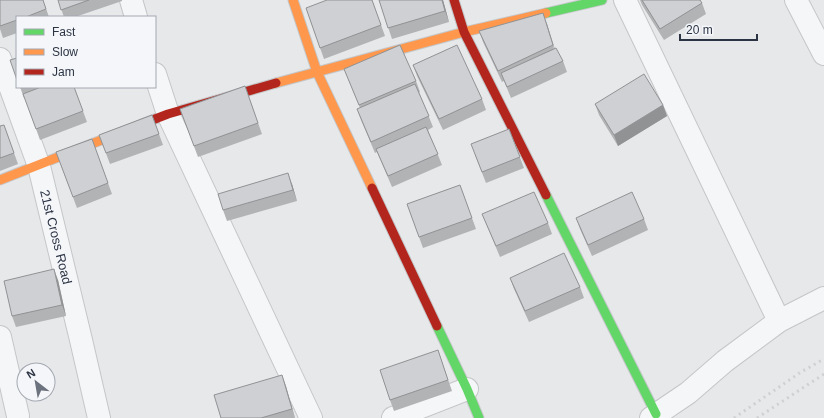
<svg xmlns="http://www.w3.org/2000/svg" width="824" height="418" viewBox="0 0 824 418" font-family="Arial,sans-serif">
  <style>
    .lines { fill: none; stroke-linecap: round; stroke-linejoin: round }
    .street-casing { stroke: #c4c6c8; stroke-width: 24 }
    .fast-casing { stroke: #c4c6c8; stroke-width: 11 }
    .slow-casing { stroke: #c4c6c8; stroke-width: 11 }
    .jam-casing { stroke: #c4c6c8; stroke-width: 11 }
    .street { stroke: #f5f6f7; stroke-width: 22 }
    .fast { stroke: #63d668; stroke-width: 9 }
    .slow { stroke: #ff974d; stroke-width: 9 }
    .jam { stroke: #b3261e; stroke-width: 9 }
    .rail { stroke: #cfd0d2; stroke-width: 3; stroke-dasharray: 2 4; stroke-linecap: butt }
    .wall { fill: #b1b3b5 }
    .shaded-wall { fill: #909294 }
    .building { fill: #ced0d3; stroke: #909294 }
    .labels { text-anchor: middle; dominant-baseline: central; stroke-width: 3.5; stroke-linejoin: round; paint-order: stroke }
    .street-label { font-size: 13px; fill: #2c3444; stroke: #f4f6f9 }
  </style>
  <rect width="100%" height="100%" fill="#e6e8ea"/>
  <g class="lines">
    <!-- street casing -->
    <g class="street-casing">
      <path id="street" d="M131 0 136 17
        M625 0 779 321
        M796 0 824 54
        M0 59 39 166 81 340 99 418
        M155 74 168 114 311 418
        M0 337 18 416
        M393 418 467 389
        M651 418 688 393 725 361 779 321 824 298"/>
    </g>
    <!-- fast casing -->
    <g class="fast-casing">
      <path id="fast" d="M546 13 602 0
        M546 195 656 414
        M437 326 467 389 479 418"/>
    </g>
    <!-- slow casing -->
    <g class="slow-casing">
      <path id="slow" d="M293 0 317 72 372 188
        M276 83 464 32 546 13
        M0 180 142 124"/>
    </g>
    <!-- jam casing -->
    <g class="jam-casing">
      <path id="jam" d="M454 0 464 32 546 195
        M142 124 168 114 276 83
        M372 188 437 326"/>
    </g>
    <!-- street -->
    <use href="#street" class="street"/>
    <!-- fast -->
    <use href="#fast" class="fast"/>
    <!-- slow -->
    <use href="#slow" class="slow"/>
    <!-- jam -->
    <use href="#jam" class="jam"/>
    <!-- rail -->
    <path class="rail" d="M734 418 801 372 824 359
      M757 418 824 374"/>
  </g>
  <!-- wall -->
  <path class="wall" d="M0 0H43L49 17H17V33L3 38 0 29Z
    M58 0H122V1L75 17H64Z
    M372 0 385 36 324 59 306 8Z
    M379 0H443L449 22 392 39Z
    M640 0H700L702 3 706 14 664 40 642 5Z
    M547 24 554 49 563 61 567 72 511 98 504 81 502 82 483 42 479 31Z
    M413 65 482 99 486 110 443 130 417 76Z
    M344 69 416 81 420 92H419L433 127 428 130 442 165 392 187 377 152 375 153 361 120 357 109 360 108Z
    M245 86 262 134 198 157 180 109Z
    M20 87H74L87 122 40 140 25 98H24Z
    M595 104 663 105 667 116 618 146 599 115Z
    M152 115 163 145 110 164 99 135Z
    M4 125 18 164 0 171V126Z
    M509 129 524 168 486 183 475 155Z
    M92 139 112 194 77 208 56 152Z
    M292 184 297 201 227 221 223 210Z
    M460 185 476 229 423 248 407 204Z
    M482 214 548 223 552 234 500 257Z
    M576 218 644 219 648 230 592 256 580 229Z
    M510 278 580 287 584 298 529 322 514 289Z
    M58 280 66 316 16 327 12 316Z
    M438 350 452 391 394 411 390 400Z
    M282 375 295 418H221Z"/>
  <!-- shaded-wall -->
  <path class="shaded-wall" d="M442 0H443L449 22 445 11Z
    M543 13 547 24 557 56 553 45Z
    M663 105 667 116 618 146 614 135Z
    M288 173 292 184 297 201 293 190Z
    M54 269 58 280 66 316 62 305Z
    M282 375 286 386 295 418 292 409Z"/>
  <!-- building -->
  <path class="building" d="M0 0H43L46 9 26 17H17V20L0 26Z
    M58 0H89L61 10Z
    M327 0H372L381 25 320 48 306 8Z
    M379 0H442L445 11 388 28Z
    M642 0H700L702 3 660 29Z
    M543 13 553 45 498 71 479 31Z
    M400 45 416 81 359 105 344 69Z
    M457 45 482 99 439 119 413 65Z
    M556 48 563 61 507 87 501 73Z
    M17 58V80L10 60Z
    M644 74 663 105 614 135 595 104Z
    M415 84 429 116 371 142 357 109Z
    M245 86 258 123 194 146 180 109Z
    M41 87H74L83 111 36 129 23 94Z
    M152 115 159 134 106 153 99 135Z
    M4 125 14 153 0 158V126Z
    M426 127 438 154 388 176 376 149Z
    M509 129 520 157 482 172 471 144Z
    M92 139 108 183 73 197 56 152Z
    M288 173 293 190 223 210 218 194Z
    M460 185 472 218 419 237 407 204Z
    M534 192 548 223 496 246 482 214Z
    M632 192 644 219 588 245 576 218Z
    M564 253 580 287 525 311 510 278Z
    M54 269 62 305 12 316 4 281Z
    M438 350 448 380 390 400 380 370Z
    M282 375 292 409 261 418H221L214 395Z"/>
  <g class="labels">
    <!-- street labels -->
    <g class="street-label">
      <text transform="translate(56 237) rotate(76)">21st Cross Road</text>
    </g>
  </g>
  <!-- legend -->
  <rect x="16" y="16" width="140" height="72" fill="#f4f6f9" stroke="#a4a8b1"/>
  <rect x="24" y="29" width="20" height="6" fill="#63d668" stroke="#a4a8b1"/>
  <text x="52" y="36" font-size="12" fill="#2c3444">Fast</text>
  <rect x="24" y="49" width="20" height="6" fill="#ff974d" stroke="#a4a8b1"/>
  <text x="52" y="56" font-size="12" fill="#2c3444">Slow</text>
  <rect x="24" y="69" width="20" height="6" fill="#b3261e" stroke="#a4a8b1"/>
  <text x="52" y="76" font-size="12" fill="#2c3444">Jam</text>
  <!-- north arrow -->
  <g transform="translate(36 382) rotate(329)"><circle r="19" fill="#f4f6f9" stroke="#a4a8b1"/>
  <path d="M0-3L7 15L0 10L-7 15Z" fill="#6d737e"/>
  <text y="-6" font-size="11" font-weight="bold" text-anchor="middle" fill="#2c3444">N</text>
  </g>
  <!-- scale -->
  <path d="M680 34v6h77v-6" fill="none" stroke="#2c3444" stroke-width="2"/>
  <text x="686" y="34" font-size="12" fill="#2c3444" stroke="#f4f6f9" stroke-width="3" paint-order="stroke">20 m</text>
</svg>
